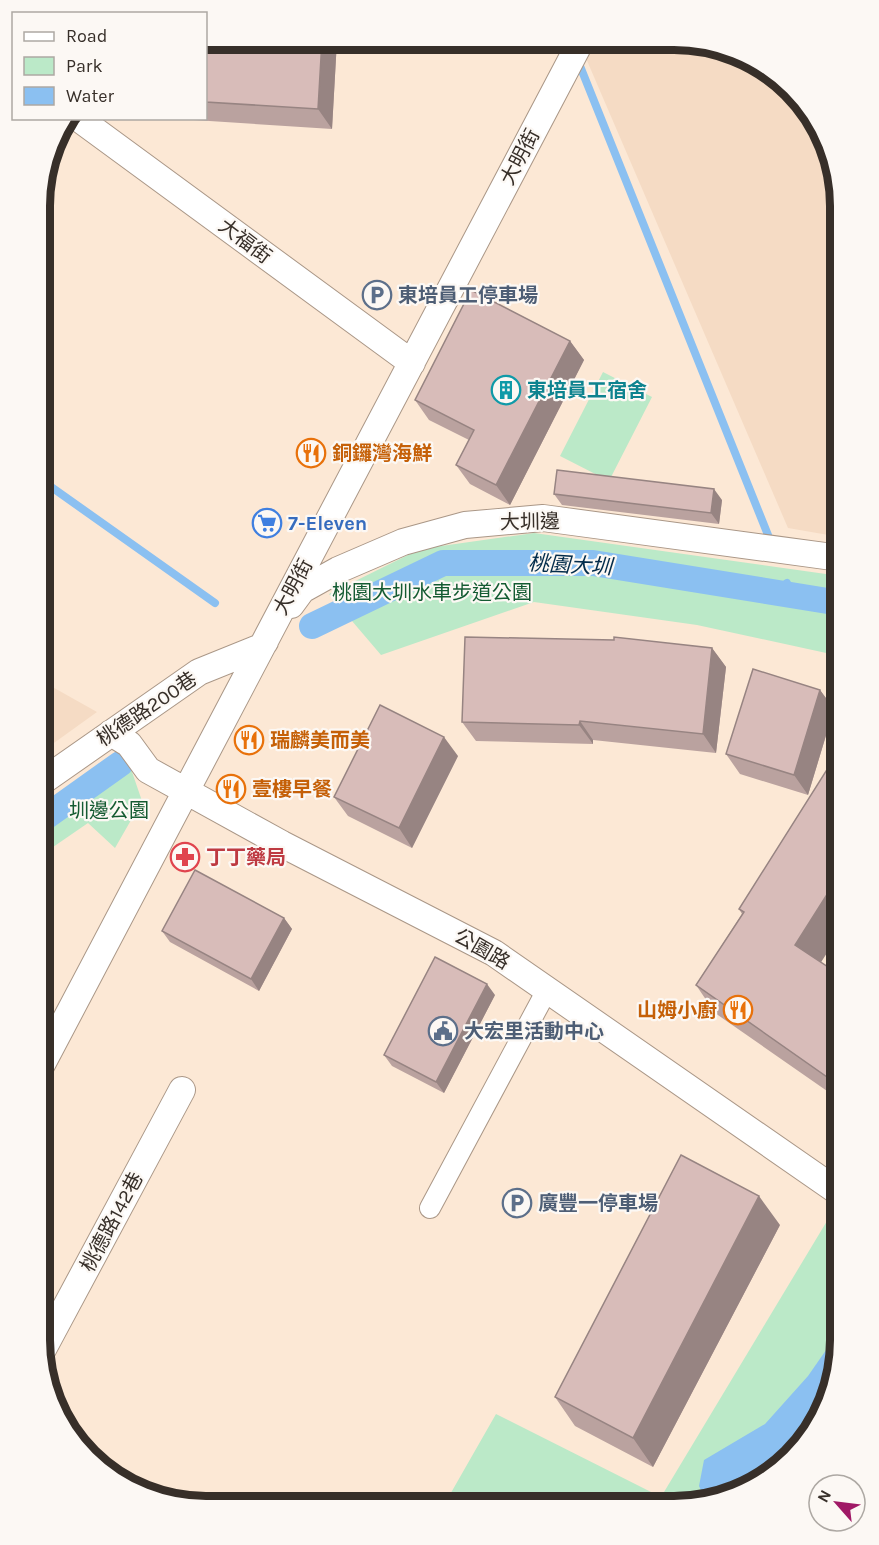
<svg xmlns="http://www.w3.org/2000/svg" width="879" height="1545" viewBox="0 0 879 1545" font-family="Karla,'Noto Sans TC',sans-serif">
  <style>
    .built { fill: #f5dbc4 }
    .green { fill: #bbe9c8 }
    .water { fill: #8bc0f1 }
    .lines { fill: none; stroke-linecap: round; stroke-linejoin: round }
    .stream { stroke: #8bc0f1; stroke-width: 8 }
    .canal { stroke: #8bc0f1; stroke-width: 26 }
    .pedestrian-casing { stroke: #aa9787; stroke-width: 22 }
    .minor-casing { stroke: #aa9787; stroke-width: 28 }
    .pedestrian { stroke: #fff; stroke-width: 20 }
    .minor { stroke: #fff; stroke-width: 26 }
    .wall { fill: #baa29f }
    .shaded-wall { fill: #978482 }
    .building { fill: #d8bcb9; stroke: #978482; stroke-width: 1.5 }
    .labels { text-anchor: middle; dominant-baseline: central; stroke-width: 4.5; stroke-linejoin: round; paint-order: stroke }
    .street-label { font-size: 20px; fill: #372f29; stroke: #fcf8f4 }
    .service-label { font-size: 20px; font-weight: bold; fill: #4e5e75; stroke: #fcf8f4; text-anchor: start }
    .culture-label { font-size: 20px; font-weight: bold; fill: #0d838f; stroke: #fcf8f4; text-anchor: start }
    .food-label { font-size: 20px; font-weight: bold; fill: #c56008; stroke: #fcf8f4; text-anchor: start }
    .shop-label { font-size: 20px; font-weight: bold; fill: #366cbe; stroke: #fcf8f4; text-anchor: start }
    .park-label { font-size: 20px; fill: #145b32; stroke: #fcf8f4 }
    .health-label { font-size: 20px; font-weight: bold; fill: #be3a42; stroke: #fcf8f4; text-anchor: start }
    .water-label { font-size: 21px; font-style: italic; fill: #032c4b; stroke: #fcf8f4 }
    .rim { fill: none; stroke: #372f29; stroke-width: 8 }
  </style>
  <rect width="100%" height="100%" fill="#fce8d5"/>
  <!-- built -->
  <path class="built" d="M592 41 706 42 783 80 831 152 840 206V537L788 528 585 56Z
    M40 680 97 712 40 753Z"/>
  <!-- green -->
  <path class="green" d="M603 372 652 397 609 481 560 456Z
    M534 533 840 576V656L697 625 534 602 381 655 329 594 420 549Z
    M130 766 142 801 115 848 88 823 40 856V830Z
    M833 1211 840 1216V1351L806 1441 727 1497 673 1506H522L503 1494 496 1505H444L496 1414 661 1497Z"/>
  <!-- water -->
  <path class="water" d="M840 1330V1351L806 1441 727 1497 706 1501 699 1486 704 1460 765 1424 808 1376Z"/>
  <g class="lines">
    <!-- stream -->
    <path class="stream" d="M578 61 772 545
      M40 479 215 603
      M787 583 792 595"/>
    <!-- canal -->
    <path class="canal" d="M312 626 443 563H593L840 603
      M40 821 120 764"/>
    <!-- pedestrian casing -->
    <g class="pedestrian-casing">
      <path id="pedestrian" d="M430 1208 547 990"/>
    </g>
    <!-- minor casing -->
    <g class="minor-casing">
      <path id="minor" d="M78 118 412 363
        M291 605 302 590 338 570 403 542 465 525 543 518 840 558
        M111 733 129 744 148 770 282 844 494 953 840 1193
        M40 783 199 672 261 647 265 642
        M39 1070 581 41
        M41 1353 182 1090"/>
    </g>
    <!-- pedestrian -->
    <use href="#pedestrian" class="pedestrian"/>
    <!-- minor -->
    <use href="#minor" class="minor"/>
  </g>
  <!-- wall -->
  <path class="wall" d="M206 39 337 40 332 129 194 120 193 118H206Z
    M570 341 584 360 510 505 470 484 456 465 469 440 429 420 415 400Z
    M554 494 722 500 719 524 562 505Z
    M712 648 726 667 716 753 593 740V744L476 741 462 722Z
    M820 690 834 709 808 795 740 774 726 754Z
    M458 756 412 848 348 816 334 797Z
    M739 909 840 975V1100L715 1013 696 985 742 914Z
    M284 918 292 929 259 991 170 942 162 931Z
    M495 995 444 1093 392 1066 384 1055Z
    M780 1225 653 1467 575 1426 555 1397Z"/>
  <!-- shaded-wall -->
  <path class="shaded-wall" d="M322 40H337L332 129 318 109Z
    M570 341 584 360 510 505 496 485Z
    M714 489 722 500 719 524 711 513Z
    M712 648 726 667 716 753 703 734Z
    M820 690 834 709 808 795 794 775Z
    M580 721 593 740V744L579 725Z
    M444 737 458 756 412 848 399 828Z
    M840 874V933L814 973 795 945Z
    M284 918 292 929 259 991 251 979Z
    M487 984 495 995 444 1093 436 1082Z
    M759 1196 780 1225 653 1467 633 1438Z"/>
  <!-- building -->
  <path class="building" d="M206 39 322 40 318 109 206 102Z
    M471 290 570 341 496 485 456 465 474 430 415 400Z
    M557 470 714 489 711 513 554 494Z
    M465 637 614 640V637L712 648 703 734 580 721 579 725 462 722Z
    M753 669 820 690 794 775 726 754Z
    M380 705 444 737 399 828 334 797Z
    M840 749V874L795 945 840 975V1086L696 985 744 912 739 909Z
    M195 870 284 918 251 979 162 931Z
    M435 957 487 984 436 1082 384 1055Z
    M681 1155 759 1196 633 1438 555 1397Z"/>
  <!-- icons -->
  <defs>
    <g id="parking-ring" transform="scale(1.5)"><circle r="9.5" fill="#fcf8f4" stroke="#5c6f8a" stroke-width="1.5"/><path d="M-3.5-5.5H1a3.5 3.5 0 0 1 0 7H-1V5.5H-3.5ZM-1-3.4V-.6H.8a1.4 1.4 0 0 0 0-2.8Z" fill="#5c6f8a"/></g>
    <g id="building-ring" transform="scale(1.5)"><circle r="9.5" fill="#fcf8f4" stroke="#0f9aa8" stroke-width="1.5"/><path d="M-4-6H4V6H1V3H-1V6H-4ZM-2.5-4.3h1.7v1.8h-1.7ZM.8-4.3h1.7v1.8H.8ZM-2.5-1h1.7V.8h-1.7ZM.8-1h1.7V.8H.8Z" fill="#0f9aa8"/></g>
    <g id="restaurant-ring" transform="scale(1.5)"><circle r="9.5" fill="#fcf8f4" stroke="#e8710a" stroke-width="1.5"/><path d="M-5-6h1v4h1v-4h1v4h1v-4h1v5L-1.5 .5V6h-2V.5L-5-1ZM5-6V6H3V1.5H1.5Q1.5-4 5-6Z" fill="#e8710a"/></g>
    <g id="supermarket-ring" transform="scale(1.5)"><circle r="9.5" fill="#fcf8f4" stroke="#3f7fe0" stroke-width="1.5"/><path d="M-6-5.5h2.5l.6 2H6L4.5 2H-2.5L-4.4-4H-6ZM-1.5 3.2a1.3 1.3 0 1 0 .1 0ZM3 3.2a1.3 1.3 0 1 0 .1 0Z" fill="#3f7fe0"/></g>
    <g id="pharmacy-ring" transform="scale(1.5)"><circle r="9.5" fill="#fcf8f4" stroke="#e0444e" stroke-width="1.5"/><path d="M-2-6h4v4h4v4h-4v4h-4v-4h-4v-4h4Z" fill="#e0444e"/></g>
    <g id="civic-ring" transform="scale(1.5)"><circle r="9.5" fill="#fcf8f4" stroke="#5c6f8a" stroke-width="1.5"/><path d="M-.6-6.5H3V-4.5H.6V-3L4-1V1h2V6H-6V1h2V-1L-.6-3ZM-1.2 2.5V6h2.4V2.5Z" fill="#5c6f8a"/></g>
  </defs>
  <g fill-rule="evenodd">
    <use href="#parking-ring" x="377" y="295"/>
    <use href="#building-ring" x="506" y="390"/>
    <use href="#restaurant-ring" x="311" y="453"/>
    <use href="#supermarket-ring" x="267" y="523"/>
    <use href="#restaurant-ring" x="249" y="740"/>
    <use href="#restaurant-ring" x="231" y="789"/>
    <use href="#pharmacy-ring" x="185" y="857"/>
    <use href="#restaurant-ring" x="738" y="1010"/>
    <use href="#civic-ring" x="443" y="1031"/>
    <use href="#parking-ring" x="517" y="1203"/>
  </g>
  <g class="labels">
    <!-- street labels -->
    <g class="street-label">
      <text transform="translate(520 157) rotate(-62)">大明街</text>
      <text transform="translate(245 241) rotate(37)">大福街</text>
      <text transform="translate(530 522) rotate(-1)">大圳邊</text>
      <text transform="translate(293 587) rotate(-62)">大明街</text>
      <text transform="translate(147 709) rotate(-34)">桃德路200巷</text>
      <text transform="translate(482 949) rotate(30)">公園路</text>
      <text transform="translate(112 1222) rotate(-62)">桃德路142巷</text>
    </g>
    <!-- service labels -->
    <g class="service-label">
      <text x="398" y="295">東培員工停車場</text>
      <text x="464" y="1031">大宏里活動中心</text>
      <text x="538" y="1203">廣豐一停車場</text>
    </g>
    <!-- culture labels -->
    <g class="culture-label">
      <text x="527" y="390">東培員工宿舍</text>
    </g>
    <!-- food labels -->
    <g class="food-label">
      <text x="332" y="453">銅鑼灣海鮮</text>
      <text x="270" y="740">瑞麟美而美</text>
      <text x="252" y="789">壹樓早餐</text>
      <text x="717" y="1010" text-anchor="end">山姆小廚</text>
    </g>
    <!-- shop labels -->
    <g class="shop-label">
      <text x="288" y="523">7-Eleven</text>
    </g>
    <!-- park labels -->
    <g class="park-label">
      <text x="432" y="592">桃園大圳水車步道公園</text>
      <text x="109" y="810">圳邊公園</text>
    </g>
    <!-- health labels -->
    <g class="health-label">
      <text x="206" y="857">丁丁藥局</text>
    </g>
    <!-- water labels -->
    <g class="water-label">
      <text transform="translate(570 565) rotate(3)">桃園大圳</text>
    </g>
  </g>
  <!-- crop -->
  <path d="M0 0H879V1545H0ZM206 50H674A156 156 0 0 1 830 206V1340A156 156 0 0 1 674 1496H206A156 156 0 0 1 50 1340V206A156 156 0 0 1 206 50Z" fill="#fcf8f4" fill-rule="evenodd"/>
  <path class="rim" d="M206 50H674A156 156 0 0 1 830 206V1340A156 156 0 0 1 674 1496H206A156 156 0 0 1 50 1340V206A156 156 0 0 1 206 50Z"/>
  <!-- legend -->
  <rect x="12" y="12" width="195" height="108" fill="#fcf8f4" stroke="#ada8a3" stroke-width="1.5"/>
  <rect x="24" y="32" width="30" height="9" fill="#ffffff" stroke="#ada8a3" stroke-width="1.5"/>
  <text x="66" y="42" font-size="18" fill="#372f29">Road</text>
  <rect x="24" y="57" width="30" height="18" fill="#bbe9c8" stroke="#ada8a3" stroke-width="1.5"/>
  <text x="66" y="72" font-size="18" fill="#372f29">Park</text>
  <rect x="24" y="87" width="30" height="18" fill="#8bc0f1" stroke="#ada8a3" stroke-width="1.5"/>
  <text x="66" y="102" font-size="18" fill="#372f29">Water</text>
  <!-- north arrow -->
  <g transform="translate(837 1503) rotate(298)"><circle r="28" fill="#fcf8f4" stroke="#ada8a3" stroke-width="1.5"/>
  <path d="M0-4.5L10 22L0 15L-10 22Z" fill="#a01966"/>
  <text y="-9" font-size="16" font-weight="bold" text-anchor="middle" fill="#372f29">N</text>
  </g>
</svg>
